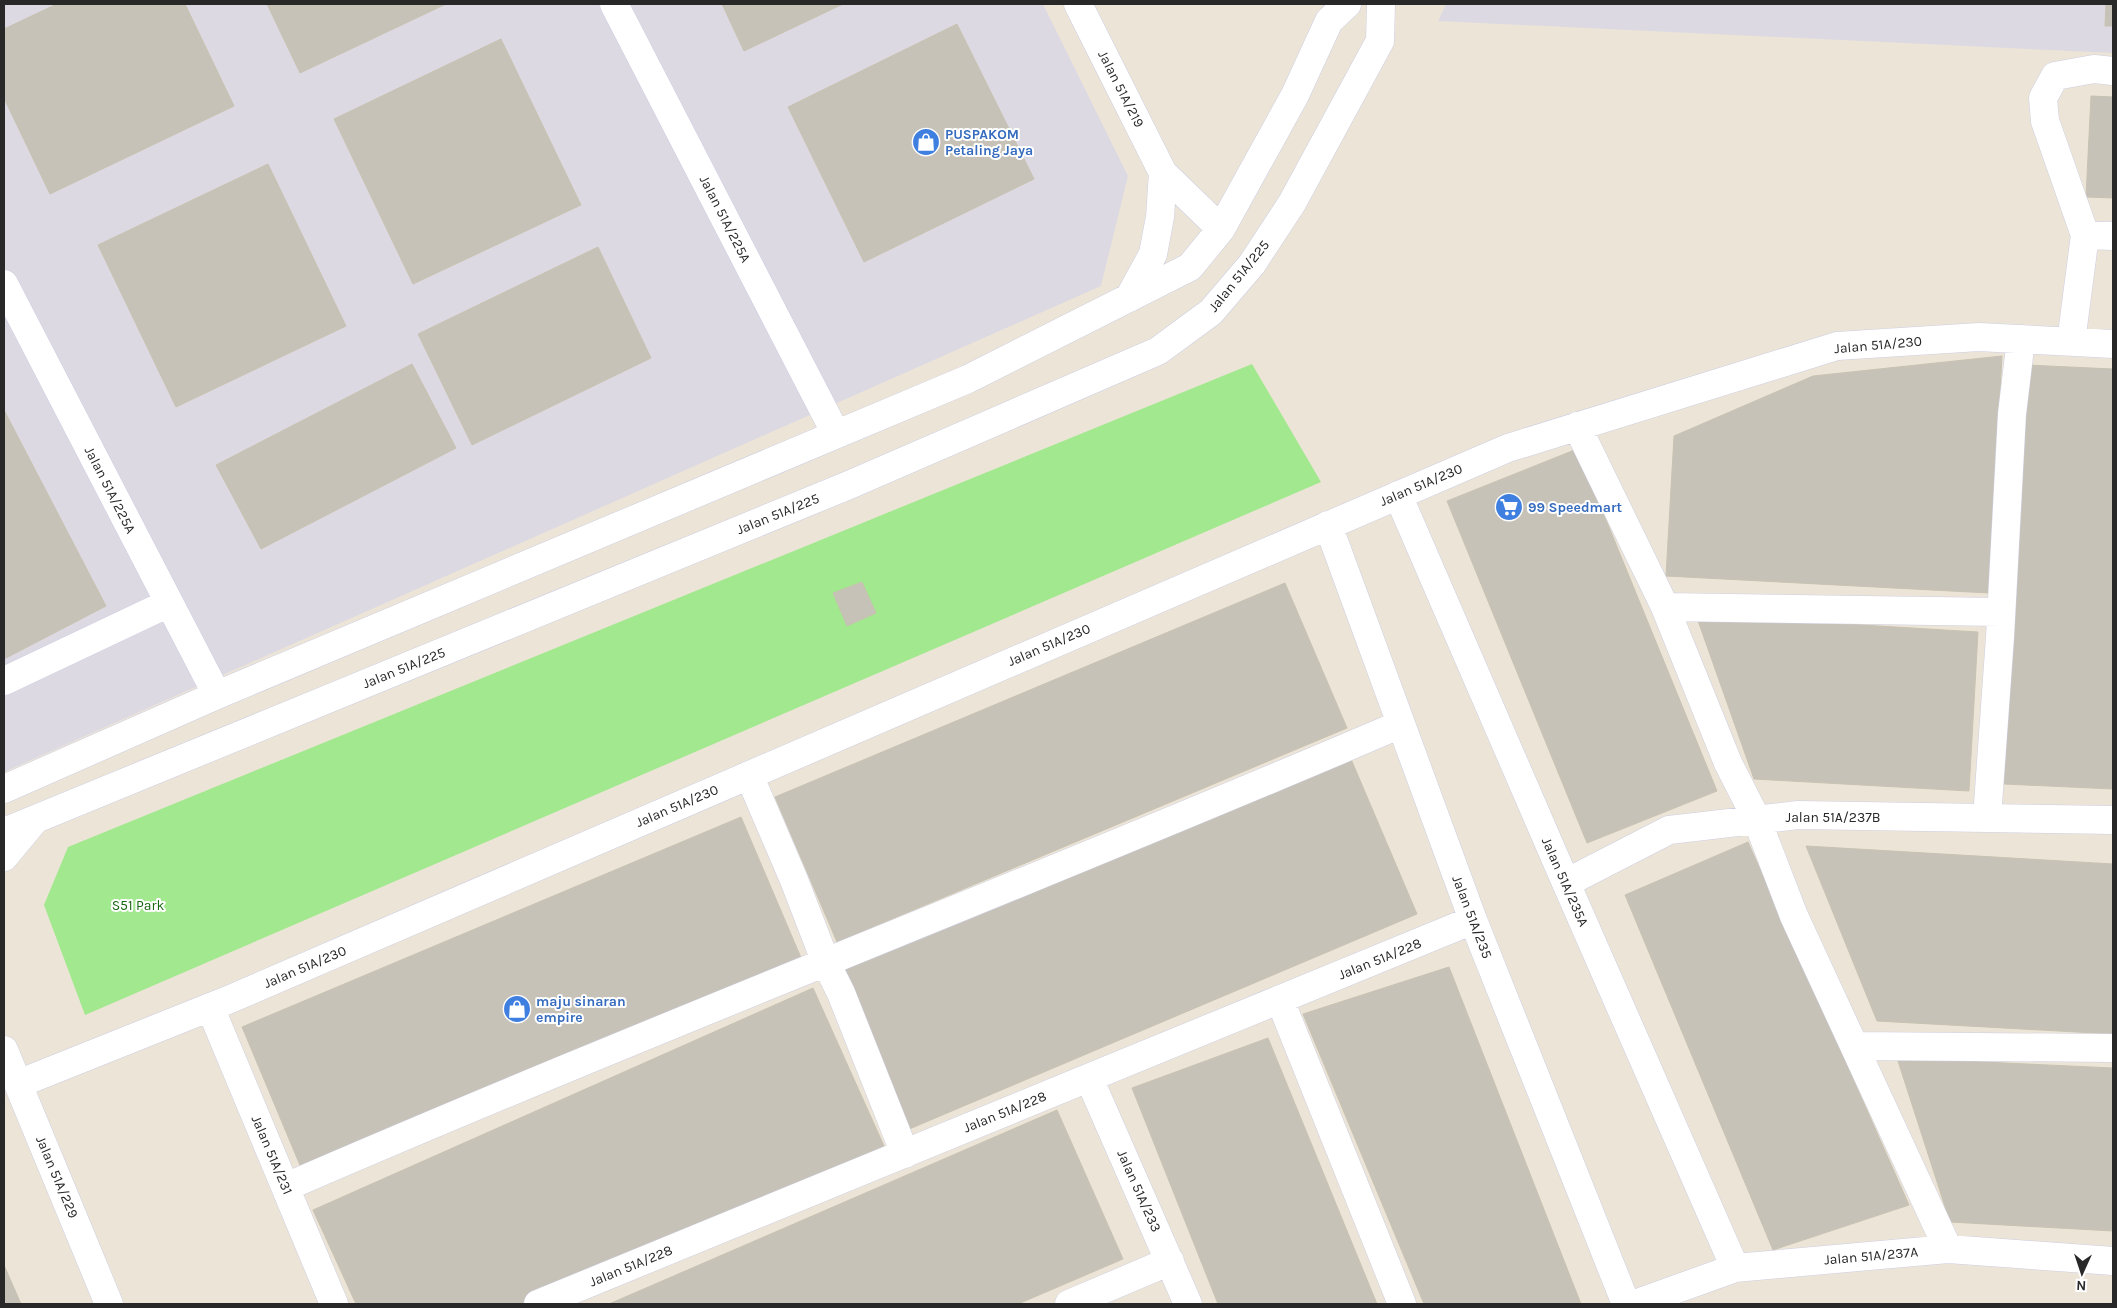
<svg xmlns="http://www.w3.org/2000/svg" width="2117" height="1308" viewBox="0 0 2117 1308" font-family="Karla,sans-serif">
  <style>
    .industrial { fill: #ddd9e3 }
    .green { fill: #a2e88e }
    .building { fill: #c7c2b7; stroke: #c7c2b1 }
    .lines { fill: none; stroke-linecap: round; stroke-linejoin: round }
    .minor-casing { stroke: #cdcee2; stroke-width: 29 }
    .minor { stroke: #fff; stroke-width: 28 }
    .labels { text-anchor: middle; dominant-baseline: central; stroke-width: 4; stroke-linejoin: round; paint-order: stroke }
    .street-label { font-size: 14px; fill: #282828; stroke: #fff }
    .shop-label { font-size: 14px; font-weight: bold; fill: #366cbe; stroke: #fff; text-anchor: start }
    .park-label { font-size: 14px; fill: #1b6913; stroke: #fff }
  </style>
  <rect width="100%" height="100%" fill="#ece5d7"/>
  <!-- industrial -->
  <path class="industrial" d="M4 4H1043L1128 176 1101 286 4 772Z
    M1446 4H2113V53L1438 21Z"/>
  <!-- green -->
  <path class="green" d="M1252 364 1321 482 85 1015 44 905 68 847Z"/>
  <!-- building -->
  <path class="building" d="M57 4H185L234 106 50 194 4 98V29Z
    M267 4H446L300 73Z
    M722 4H843L744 51Z
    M2106 4H2113V26H2105Z
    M957 24 1034 179 864 262 788 107Z
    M501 39 581 205 413 284 334 119Z
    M2091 96 2113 97V198L2086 197Z
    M268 164 346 326 176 407 98 245Z
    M598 247 651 358 472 445 418 334Z
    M2002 356 1989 593 1666 576 1674 436 1813 376Z
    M412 364 456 448 261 549 216 465Z
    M2027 365 2113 369V789L2004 784Z
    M4 410 106 606 4 659Z
    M1577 449 1717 791 1587 843 1447 501Z
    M862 582 876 613 847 626 833 593Z
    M1285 583 1347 728 837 942 775 797Z
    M1696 615 1978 632 1969 791 1754 779Z
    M1348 752 1417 914 907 1130 838 968Z
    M741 817 802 960 302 1170 242 1027Z
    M1748 842 1909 1205 1773 1250 1625 895Z
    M1806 846 2113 864V1034L1877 1021Z
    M1449 967 1581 1304H1424L1303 1014Z
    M813 988 884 1146 526 1304H356L313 1210Z
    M1268 1038 1377 1304H1218L1132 1088Z
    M1897 1058 2113 1068V1231L1950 1222Z
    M1057 1110 1123 1259 1018 1304H609Z
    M4 1265 21 1304H4Z"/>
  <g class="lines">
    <!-- minor casing -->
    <g class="minor-casing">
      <path id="minor" d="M614 4 836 434
        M1078 4 1163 173 1221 229
        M2085 235 2045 121 2043 98 2055 76 2094 69 2113 71
        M4 284 217 695
        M1129 298 1153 254 1160 217 1163 173
        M2071 342 2085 235 2113 236
        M1577 426 1665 607 1728 763 1757 820 1794 916 1948 1249
        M1398 495 1566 883 1735 1268
        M1328 525 1473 920 1626 1304
        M1665 607 2001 612
        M4 681 169 603
        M749 775 794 880 826 963 841 993 905 1154
        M4 789 217 695 968 379 1190 267 1221 229 1295 95 1329 21 1347 4
        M1987 818 2000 637 2012 414 2021 339
        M4 832 849 485 1158 351 1211 312 1252 264 1292 203 1380 41 1381 4
        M4 857 34 821
        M1566 883 1669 830 1798 815 2113 820
        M1280 1000 1402 1304
        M210 1007 334 1304
        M1855 1046 2113 1048
        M4 1050 109 1304
        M1089 1078 1188 1304
        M18 1084 228 1000 1508 448 1837 346 1979 337 2113 344
        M286 1187C655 1027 1031 883 1401 724
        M538 1304 1473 920
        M1069 1304 1170 1261
        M1635 1304 1735 1268 1948 1249 2113 1261"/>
    </g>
    <!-- minor -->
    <use href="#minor" class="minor"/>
  </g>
  <!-- icons -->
  <defs>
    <g id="shop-disc" transform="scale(1.4375)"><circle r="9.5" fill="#3f7fe0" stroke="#fff"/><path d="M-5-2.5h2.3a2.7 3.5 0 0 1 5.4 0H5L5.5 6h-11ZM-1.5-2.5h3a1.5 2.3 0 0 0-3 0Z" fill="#fff"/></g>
    <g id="supermarket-disc" transform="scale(1.4375)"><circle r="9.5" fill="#3f7fe0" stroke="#fff"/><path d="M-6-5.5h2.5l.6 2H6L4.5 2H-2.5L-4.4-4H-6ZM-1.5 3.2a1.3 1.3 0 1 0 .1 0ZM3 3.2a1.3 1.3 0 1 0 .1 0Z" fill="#fff"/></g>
  </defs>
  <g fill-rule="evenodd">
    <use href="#shop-disc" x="926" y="142"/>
    <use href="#supermarket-disc" x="1509" y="507"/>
    <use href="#shop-disc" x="517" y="1009"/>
  </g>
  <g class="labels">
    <!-- street labels -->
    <g class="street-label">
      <text transform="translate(1121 89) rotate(63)">Jalan 51A/219</text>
      <text transform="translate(725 219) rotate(63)">Jalan 51A/225A</text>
      <text transform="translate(1239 276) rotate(-51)">Jalan 51A/225</text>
      <text transform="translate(1878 345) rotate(-5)">Jalan 51A/230</text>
      <text transform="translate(1421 485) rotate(-23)">Jalan 51A/230</text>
      <text transform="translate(110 490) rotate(63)">Jalan 51A/225A</text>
      <text transform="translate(778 514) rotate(-22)">Jalan 51A/225</text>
      <text transform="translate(1049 645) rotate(-23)">Jalan 51A/230</text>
      <text transform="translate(404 668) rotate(-22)">Jalan 51A/225</text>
      <text transform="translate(677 806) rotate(-23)">Jalan 51A/230</text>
      <text x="1833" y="817">Jalan 51A/237B</text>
      <text transform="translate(1565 882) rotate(66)">Jalan 51A/235A</text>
      <text transform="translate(1472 917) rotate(69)">Jalan 51A/235</text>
      <text transform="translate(1380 959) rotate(-22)">Jalan 51A/228</text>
      <text transform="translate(305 967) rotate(-23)">Jalan 51A/230</text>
      <text transform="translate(1005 1112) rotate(-22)">Jalan 51A/228</text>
      <text transform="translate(272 1155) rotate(67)">Jalan 51A/231</text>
      <text transform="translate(57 1177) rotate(67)">Jalan 51A/229</text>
      <text transform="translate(1139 1191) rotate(66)">Jalan 51A/233</text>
      <text transform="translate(1871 1256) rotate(-5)">Jalan 51A/237A</text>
      <text transform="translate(631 1266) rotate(-22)">Jalan 51A/228</text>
    </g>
    <!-- shop labels -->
    <g class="shop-label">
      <text x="945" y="134">PUSPAKOM<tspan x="945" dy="16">Petaling Jaya</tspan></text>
      <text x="1528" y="507">99 Speedmart</text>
      <text x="536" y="1001">maju sinaran<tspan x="536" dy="16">empire</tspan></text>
    </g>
    <!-- park labels -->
    <g class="park-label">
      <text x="138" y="905">S51 Park</text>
    </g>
  </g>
  <!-- border -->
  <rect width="2117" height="1308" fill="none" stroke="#282828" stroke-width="10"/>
  <!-- north arrow -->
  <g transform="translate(2082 1273) rotate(183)" stroke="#ffffff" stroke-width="4" paint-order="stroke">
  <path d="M0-4L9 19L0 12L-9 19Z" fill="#282828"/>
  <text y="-8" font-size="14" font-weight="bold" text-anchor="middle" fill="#282828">N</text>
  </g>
</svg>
